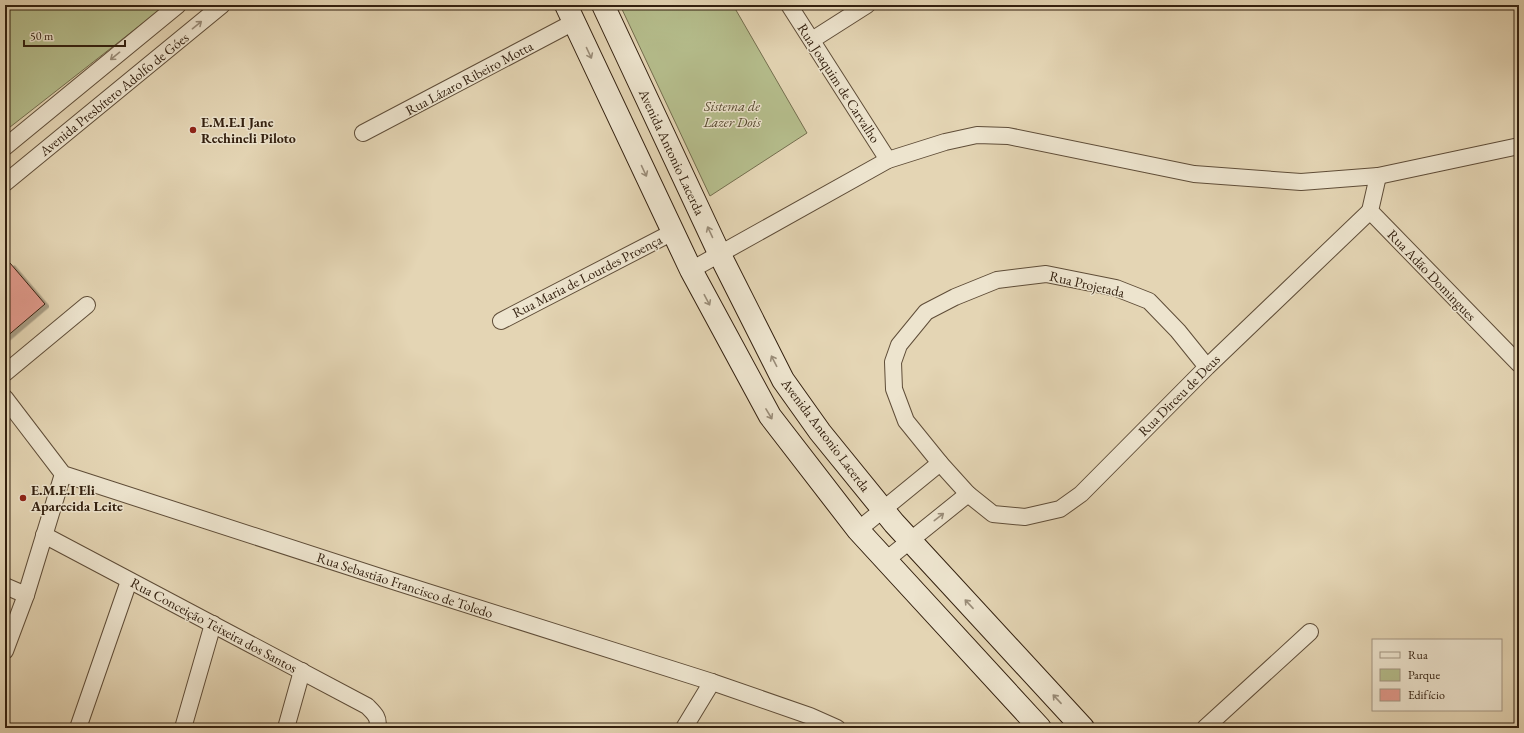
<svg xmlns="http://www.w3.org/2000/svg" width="1524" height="733" font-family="'EB Garamond',serif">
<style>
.green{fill:#b5bd8c;stroke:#746e4e}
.building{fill:#e19a8c;stroke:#33200f;filter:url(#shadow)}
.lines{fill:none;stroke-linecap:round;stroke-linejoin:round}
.street-casing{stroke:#5f4d38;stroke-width:18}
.secondary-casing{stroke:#33200f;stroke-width:24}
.street{stroke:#ede4ce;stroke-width:16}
.secondary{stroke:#ede4ce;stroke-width:22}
.oneway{stroke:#998c78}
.poi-dot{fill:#8f2418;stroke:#ede4ce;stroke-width:1.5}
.labels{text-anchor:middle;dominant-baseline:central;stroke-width:3;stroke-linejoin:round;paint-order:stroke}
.street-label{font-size:14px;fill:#33200f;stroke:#ede4ce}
.park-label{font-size:14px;font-style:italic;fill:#54472e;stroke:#ede4ce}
.poi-label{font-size:14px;font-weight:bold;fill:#33200f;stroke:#ede4ce;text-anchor:start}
</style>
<defs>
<filter id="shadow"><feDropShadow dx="4.5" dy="2.5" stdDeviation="0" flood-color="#0004"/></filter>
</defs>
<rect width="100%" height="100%" fill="#e4d5b4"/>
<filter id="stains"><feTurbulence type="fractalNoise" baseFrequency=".005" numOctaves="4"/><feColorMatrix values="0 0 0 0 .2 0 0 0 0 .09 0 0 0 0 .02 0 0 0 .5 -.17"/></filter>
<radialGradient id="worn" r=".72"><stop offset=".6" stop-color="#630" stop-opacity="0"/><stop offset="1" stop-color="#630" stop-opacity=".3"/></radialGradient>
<g class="green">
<path d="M5 5H166L5 131Z"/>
<path d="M620 5H733L807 133 710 196Z"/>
</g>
<path class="building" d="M10 263 45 304 5 338V267Z"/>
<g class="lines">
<defs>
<g id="street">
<path d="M789 5 888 160"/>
<path d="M812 40 867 5"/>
<path d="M363 133 574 22"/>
<path d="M5 147 178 5"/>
<path d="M1378 176 1370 211 1519 364"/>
<path d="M5 183 222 5"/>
<path d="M691 270 888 160 945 142 977 135 1008 136 1194 174 1301 182 1378 176 1519 146"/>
<path d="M501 321 673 232"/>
<path d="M1207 367 1178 331 1149 301 1116 288 1046 274 997 280 955 297 926 312 899 345 893 362 894 389 906 421 940 463 968 494 993 514 1025 517 1060 509 1081 494 1207 367 1370 211"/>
<path d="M5 373 87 305"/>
<path d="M5 398 63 474 396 582 712 682 810 716 837 728"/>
<path d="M858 530 940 463"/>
<path d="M44 535 367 706C374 713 380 718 377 728"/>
<path d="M886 560 968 494"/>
<path d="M5 586 26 595"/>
<path d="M5 651 26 595 63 474"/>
<path d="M78 728 129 581"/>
<path d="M183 728 213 624"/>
<path d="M286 728 302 671"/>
<path d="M684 728 712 682"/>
<path d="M1205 728 1310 632"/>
</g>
<g id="secondary">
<path d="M566 5 691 270 770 416 858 530 1040 728"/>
<path d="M603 5 720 255 783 380 820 432 894 523 1083 728"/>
</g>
</defs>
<use href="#street" class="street-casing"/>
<use href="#secondary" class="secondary-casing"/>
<use href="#street" class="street"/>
<use href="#secondary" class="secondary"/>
</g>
<defs><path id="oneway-shaft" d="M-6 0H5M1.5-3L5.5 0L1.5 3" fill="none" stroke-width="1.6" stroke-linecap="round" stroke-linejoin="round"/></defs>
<g class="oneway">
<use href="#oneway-shaft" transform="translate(197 25) rotate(-39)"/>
<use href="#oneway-shaft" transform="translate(589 53) rotate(65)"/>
<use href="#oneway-shaft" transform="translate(115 56) rotate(141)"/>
<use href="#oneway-shaft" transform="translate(644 171) rotate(65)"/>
<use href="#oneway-shaft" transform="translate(710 232) rotate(-115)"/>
<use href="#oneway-shaft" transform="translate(707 300) rotate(62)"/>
<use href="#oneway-shaft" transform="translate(774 361) rotate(-117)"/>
<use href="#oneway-shaft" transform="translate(769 414) rotate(59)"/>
<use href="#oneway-shaft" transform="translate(939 517) rotate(-38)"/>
<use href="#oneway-shaft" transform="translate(969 604) rotate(-133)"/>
<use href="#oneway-shaft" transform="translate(1057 699) rotate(-133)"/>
</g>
<g class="poi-dot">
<circle cx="193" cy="130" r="4"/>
<circle cx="23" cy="498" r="4"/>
</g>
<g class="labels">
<g class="street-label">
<text transform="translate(469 78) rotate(-28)">Rua Lázaro Ribeiro Motta</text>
<text transform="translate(839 83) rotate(57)">Rua Joaquim de Carvalho</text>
<text transform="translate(114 94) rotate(-39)">Avenida Presbítero Adolfo de Góes</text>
<text transform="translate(672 152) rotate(65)">Avenida Antonio Lacerda</text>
<text transform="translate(1432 275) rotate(46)">Rua Adão Domingues</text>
<text transform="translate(587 276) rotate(-27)">Rua Maria de Lourdes Proença</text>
<text transform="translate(1087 284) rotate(13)">Rua Projetada</text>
<text transform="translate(1179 395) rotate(-45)">Rua Dirceu de Deus</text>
<text transform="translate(826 435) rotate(53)">Avenida Antonio Lacerda</text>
<text transform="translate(405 585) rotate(18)">Rua Sebastião Francisco de Toledo</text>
<text transform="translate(214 625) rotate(28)">Rua Conceição Teixeira dos Santos</text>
</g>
<g class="park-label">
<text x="732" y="106">Sistema de<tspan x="732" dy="16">Lazer Dois</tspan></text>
</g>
<g class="poi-label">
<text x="201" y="122">E.M.E.I Jane<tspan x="201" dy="16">Rechineli Piloto</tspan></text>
<text x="31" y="490">E.M.E.I Eli<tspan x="31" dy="16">Aparecida Leite</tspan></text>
</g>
</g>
<rect width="1524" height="733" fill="none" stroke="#e4d5b4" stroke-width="20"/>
<rect x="6" y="6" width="1512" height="721" fill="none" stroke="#33200f" stroke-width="2"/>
<rect x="10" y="10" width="1504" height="713" fill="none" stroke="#33200f"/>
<rect x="1372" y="639" width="130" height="72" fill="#ede4ce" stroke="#a39682"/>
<rect x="1380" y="652" width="20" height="6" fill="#ede4ce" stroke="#a39682"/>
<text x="1408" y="659" font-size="12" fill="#33200f">Rua</text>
<rect x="1380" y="669" width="20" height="12" fill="#b5bd8c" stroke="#a39682"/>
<text x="1408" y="679" font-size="12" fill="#33200f">Parque</text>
<rect x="1380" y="689" width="20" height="12" fill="#e19a8c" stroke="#a39682"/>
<text x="1408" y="699" font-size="12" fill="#33200f">Edifício</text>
<path d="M24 40v6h101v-6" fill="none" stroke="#33200f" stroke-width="2"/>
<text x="30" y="40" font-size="12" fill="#33200f" stroke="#ede4ce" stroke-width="3" paint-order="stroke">50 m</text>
<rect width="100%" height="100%" filter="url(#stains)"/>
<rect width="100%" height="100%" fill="url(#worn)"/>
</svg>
